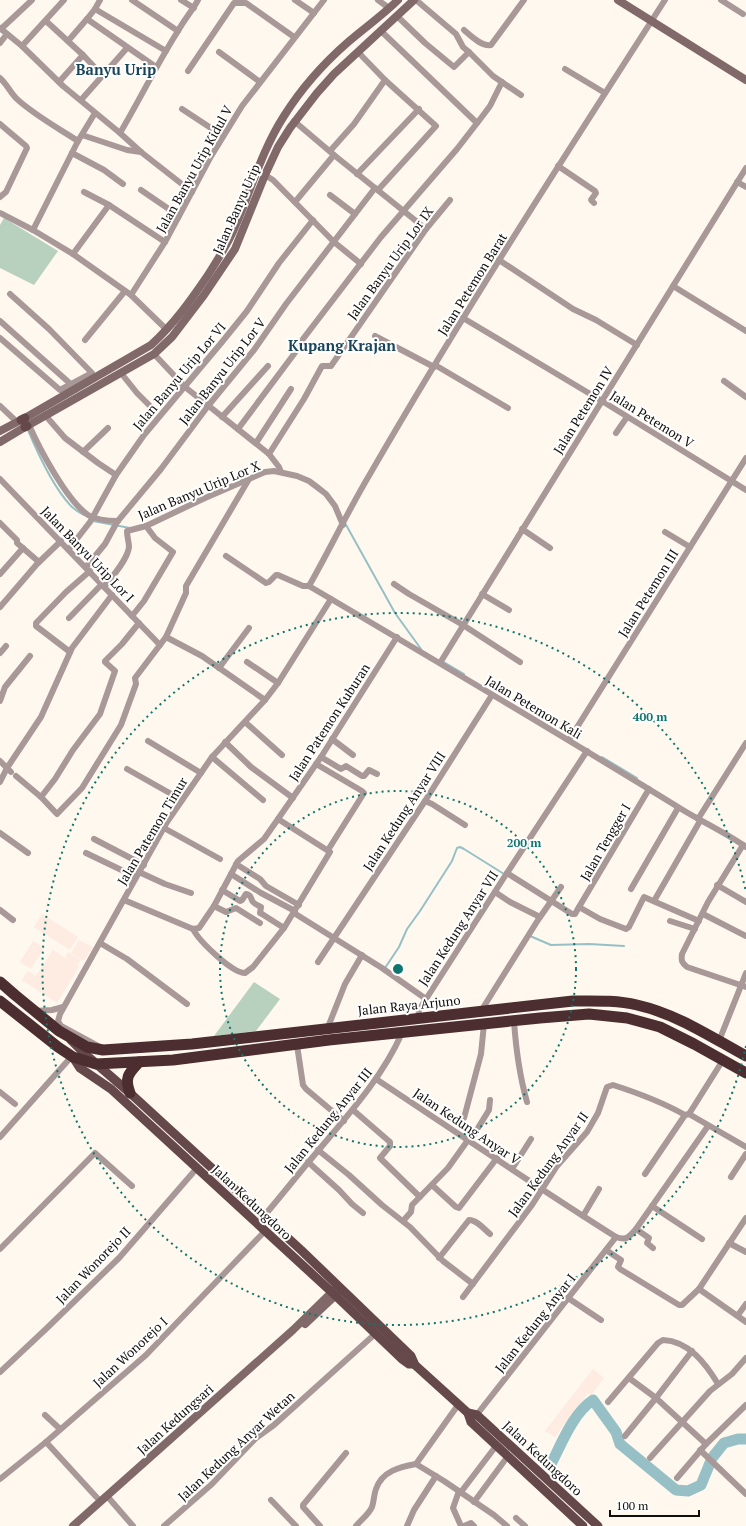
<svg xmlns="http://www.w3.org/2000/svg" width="746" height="1526" font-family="'PT Serif',serif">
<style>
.commercial{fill:#feebe1}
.green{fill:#b8d0be}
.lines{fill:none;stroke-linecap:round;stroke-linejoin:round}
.stream{stroke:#96c0c6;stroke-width:2}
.river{stroke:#96c0c6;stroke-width:11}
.street{stroke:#a99898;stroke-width:6}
.secondary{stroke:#81696a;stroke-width:8}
.primary{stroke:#65494a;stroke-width:9}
.highway{stroke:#4d2e30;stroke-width:11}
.ring{fill:none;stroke:#0f766e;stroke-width:2;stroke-dasharray:2 4}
.labels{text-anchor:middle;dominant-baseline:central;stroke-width:4;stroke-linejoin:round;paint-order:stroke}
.street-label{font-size:13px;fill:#100e0b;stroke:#fff}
.quarter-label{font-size:15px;font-weight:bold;fill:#19455a;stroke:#fff}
.centre{fill:#0f766e;stroke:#fff;stroke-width:2}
.ring-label{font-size:12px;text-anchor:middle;font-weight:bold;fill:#0f766e;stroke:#fff;stroke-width:4;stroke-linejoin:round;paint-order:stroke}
</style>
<rect width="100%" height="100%" fill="#fff8ee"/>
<g class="commercial">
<path d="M42 914 78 937 70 950 34 927Z"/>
<path d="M79 940 93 947 84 961 71 953Z"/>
<path d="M33 941 44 948 31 969 20 962Z"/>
<path d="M53 950 65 958 68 952 81 960 77 966 79 967 57 1003 22 980 28 971 36 976Z"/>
<path d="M593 1369 604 1378 591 1395 588 1393 555 1437 545 1431Z"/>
</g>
<g class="green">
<path d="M4 218 58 251 34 285 0 268V225Z"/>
<path d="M254 982 280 999 256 1031 214 1036Z"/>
</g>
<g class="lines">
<g class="stream">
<path d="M28 430C38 454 54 488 71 506 75 510 80 513 84 515"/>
<path d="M93 521 130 528"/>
<path d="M345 523 395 613 421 649"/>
<path d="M442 661 464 674"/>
<path d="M602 757 637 778"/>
<path d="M530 935V936L551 945 589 944 624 946"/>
<path d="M385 968 399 947 407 929 420 911 452 861 457 848 460 847 464 849 504 874"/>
</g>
<path class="river" d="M550 1466C561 1445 573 1413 593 1400L616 1432 620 1444 676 1490 688 1491 701 1485 712 1458 724 1443 738 1439H746"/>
<g class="street">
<path d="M100 0 95 9 87 19 156 67"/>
<path d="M132 0 178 31"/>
<path d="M181 0 194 8"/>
<path d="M295 0 314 13"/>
<path d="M378 0 389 8"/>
<path d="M416 0 456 34 463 47 470 53 493 76 521 95"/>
<path d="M721 0 743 14"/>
<path d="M95 9 166 51"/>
<path d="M397 16 425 43 454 67 469 52"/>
<path d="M46 21 83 55 59 82"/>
<path d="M0 28 22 46 63 86 120 133 141 152 192 192"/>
<path d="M1 29 32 0"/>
<path d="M464 30C471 36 482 47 491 45L524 0"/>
<path d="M381 31 477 123"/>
<path d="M68 41 87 19"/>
<path d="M0 43 7 34"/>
<path d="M22 46 64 0"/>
<path d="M219 52 260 82"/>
<path d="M358 52 385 80 436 126 378 190"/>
<path d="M83 55 102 75"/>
<path d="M565 69 605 93"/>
<path d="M188 71 234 3H246L294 37"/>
<path d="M0 78C7 84 11 94 18 100 36 116 58 128 78 141"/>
<path d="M81 100 127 48"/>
<path d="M182 109 223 136"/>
<path d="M294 121 334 155 426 229"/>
<path d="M0 124 26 146 27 148 6 192 0 197"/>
<path d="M120 133C140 99 157 64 178 31 184 20 192 11 198 0"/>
<path d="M82 135 127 150 141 152"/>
<path d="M330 151 354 124 385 80"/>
<path d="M72 153 104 170 123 184"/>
<path d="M558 166 595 191 596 193 591 200 594 203"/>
<path d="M357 174 419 109"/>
<path d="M265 175 273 180 334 242 361 264"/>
<path d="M737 182 746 187"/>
<path d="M141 190 179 216"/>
<path d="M84 192 109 205 165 242"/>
<path d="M330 195 355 214"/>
<path d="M295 202 334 155"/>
<path d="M0 213 33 230 73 254 131 295 167 330"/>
<path d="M33 230 78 141 95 113"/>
<path d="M73 254 109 205"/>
<path d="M499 260 573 309 596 320 637 345"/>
<path d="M673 286 746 331"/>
<path d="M131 295 165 242 210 158 242 106 324 0"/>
<path d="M463 318 602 401 746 490"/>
<path d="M0 321 74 387"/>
<path d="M375 336 434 367"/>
<path d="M0 338 60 390 92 373 49 329 10 294"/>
<path d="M85 340 125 291"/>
<path d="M154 354 185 387 269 454 279 467 281 472"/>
<path d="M435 365 508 408"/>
<path d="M121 373 137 393 153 409"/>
<path d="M724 381 746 397"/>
<path d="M0 406 17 422"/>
<path d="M45 415 65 438 98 463 116 475"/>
<path d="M222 417 268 366"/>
<path d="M29 425C39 448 67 501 88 515 97 520 108 521 118 521"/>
<path d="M238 429 294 354 303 339 381 237 457 149 481 118 490 106 502 82"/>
<path d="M616 433 627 417"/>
<path d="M256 443 291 389"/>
<path d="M83 452 108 428"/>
<path d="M269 454 304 399 322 366H331L426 229 450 200"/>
<path d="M0 479 160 645"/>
<path d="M0 523 17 540V543L39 562"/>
<path d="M522 529 550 548"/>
<path d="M665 532 690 547"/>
<path d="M69 549 90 522 116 475 144 435 222 342 247 311 279 263 313 220"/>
<path d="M226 556 266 583 269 582 276 575H278L303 586H309"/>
<path d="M86 567 105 544 117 522 161 469 208 406 254 350 286 304 375 188"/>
<path d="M0 574 23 548"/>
<path d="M394 584 409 594 463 625 520 662"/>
<path d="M309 586C330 549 348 511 370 474 463 313 564 157 665 0"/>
<path d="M309 586C433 659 556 732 678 807 700 821 725 832 746 847"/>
<path d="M104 587C112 577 128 559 129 547 129 542 127 537 127 531L146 526 205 498 249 479 265 472 274 471 297 476 309 481 317 487 326 494 335 506 343 525"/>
<path d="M482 594 509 610"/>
<path d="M0 607 37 564 61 541"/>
<path d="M132 616 144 601 173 552 155 538 146 526"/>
<path d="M69 618 102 584"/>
<path d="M166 637 202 656 265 700"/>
<path d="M70 652 36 626V623L66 592 90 571"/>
<path d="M0 653 6 646"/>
<path d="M247 662 278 683"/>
<path d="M440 663 746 168"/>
<path d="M219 668 249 628"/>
<path d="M0 701 5 687 30 656"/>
<path d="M245 722 282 755"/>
<path d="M332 739 353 755"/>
<path d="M569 740 746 458"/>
<path d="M148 741 201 773"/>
<path d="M225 742 251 767 293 798"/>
<path d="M212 757 263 800"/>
<path d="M321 757 341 769 346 766 362 776H364L369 770 377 774"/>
<path d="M0 761 11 772"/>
<path d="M316 764 362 791 364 793 328 850"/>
<path d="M127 769 182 800"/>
<path d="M16 776 41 797 57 814 82 788 121 725 136 684 135 678 166 637 186 593V586L249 479"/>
<path d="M0 782 7 768 41 717 72 648 112 595"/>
<path d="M41 797 55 779 73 750 100 714 115 671 105 662V661L122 644 139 623"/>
<path d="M425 801 432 804 465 825"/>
<path d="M698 819 746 743"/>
<path d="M164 828 220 859"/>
<path d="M0 833 28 853"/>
<path d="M94 839 144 865"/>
<path d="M743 845 708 902 682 954C681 961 682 963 687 967L746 987"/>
<path d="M86 853 136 877"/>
<path d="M236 864 260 879 266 886 299 905"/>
<path d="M139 872 165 884 191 893"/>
<path d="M507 873 572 914H575L579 907 600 919 626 929 629 927 644 897 699 921"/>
<path d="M231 874 261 893 295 911"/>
<path d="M717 885 746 902"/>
<path d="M631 889 678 808"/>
<path d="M222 890 240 901 242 900 246 894C252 895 250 898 253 902 255 904 259 906 261 907L260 913 262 914 284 928"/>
<path d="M495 892 510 902 540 917"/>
<path d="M124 900 193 929 199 928 214 906 238 861 264 839 278 819 321 757 397 637"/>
<path d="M654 901 700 821"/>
<path d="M214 906 226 912 236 908 260 923"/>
<path d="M579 907 649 789"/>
<path d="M0 910 13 920"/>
<path d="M294 913 382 968 426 999"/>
<path d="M703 914 746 936"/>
<path d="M670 921 695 929"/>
<path d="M193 929C199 941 232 973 245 973L253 967 284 928 330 852 278 819"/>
<path d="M100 943 127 959 187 1004"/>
<path d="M318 962 425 801 492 695"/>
<path d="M35 1011 52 1010 63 1007"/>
<path d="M481 1011 538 920 561 887"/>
<path d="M418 1018 419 1010 505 876 587 751"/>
<path d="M514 1021C516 1050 519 1074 527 1102"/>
<path d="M328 1027 345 984 362 955"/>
<path d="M719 1041 746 973"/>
<path d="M297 1045 303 1085 306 1089 344 1121"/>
<path d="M98 1046 61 1026 58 1021 60 1014 167 822 212 757 265 700 278 683 331 599"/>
<path d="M376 1079C456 1132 535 1186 616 1237 627 1241 629 1237 636 1229L708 1126"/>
<path d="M0 1092 15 1104"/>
<path d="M353 1110 390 1142V1146L380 1158 420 1197"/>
<path d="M689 1114 746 1147"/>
<path d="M689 1114 723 1060"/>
<path d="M464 1118 481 1054 484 1024"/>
<path d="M0 1137 72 1056"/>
<path d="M470 1141 489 1110 490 1100"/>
<path d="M318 1150 349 1175 382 1205 410 1227 443 1261 473 1284"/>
<path d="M308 1162 339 1190 352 1204 363 1213"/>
<path d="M512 1169 531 1139"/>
<path d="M645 1174 685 1115 689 1114"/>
<path d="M731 1177 746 1154"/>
<path d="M432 1185 456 1207 459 1208 497 1158"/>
<path d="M652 1206 702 1239"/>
<path d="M264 1216C282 1195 299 1173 317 1152 348 1115 382 1078 402 1033"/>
<path d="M583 1216 599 1189"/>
<path d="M403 1221 411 1212 412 1205 448 1168 468 1140"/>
<path d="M636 1229 649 1238 647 1243 653 1248"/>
<path d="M729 1243 746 1252"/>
<path d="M0 1249 95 1153 132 1186"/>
<path d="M606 1250 621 1260 618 1267 620 1269 679 1305H682L699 1289 746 1218"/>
<path d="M439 1258 469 1220C477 1220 484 1229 490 1234"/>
<path d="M699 1289 746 1322"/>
<path d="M463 1297 532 1205 557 1166 587 1132 598 1113 607 1087 613 1085C638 1093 662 1102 685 1115"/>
<path d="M568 1298 601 1320"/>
<path d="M738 1315 746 1304"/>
<path d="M0 1372 47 1328 119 1258 197 1168"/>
<path d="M629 1378 656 1398 706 1444 677 1478"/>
<path d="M608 1402 658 1343 663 1340C689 1341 706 1364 718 1384"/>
<path d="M45 1415 60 1429"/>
<path d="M475 1417 616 1237"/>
<path d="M625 1436 656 1398 692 1351"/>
<path d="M46 1442 100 1501"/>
<path d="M706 1444 746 1405"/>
<path d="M700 1450 746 1494"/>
<path d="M650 1458 710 1391 732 1374 746 1358"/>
<path d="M416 1464 444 1481 494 1515 507 1526"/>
<path d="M0 1479 46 1442 146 1355 265 1231"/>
<path d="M459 1491 453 1508 461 1526"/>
<path d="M461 1492 496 1446"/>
<path d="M107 1496 133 1526"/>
<path d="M271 1500 296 1526"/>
<path d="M474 1502 508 1456"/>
<path d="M516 1518 525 1526"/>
<path d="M164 1526 212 1484 256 1438 274 1425 375 1334"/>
<path d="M320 1526 303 1507V1505L346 1453"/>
<path d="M356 1526C361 1520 369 1514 372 1507 374 1501 374 1494 376 1489 382 1471 400 1467 416 1464L458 1405"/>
<path d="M407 1526 414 1510 436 1476"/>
<path d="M464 1526 471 1523 474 1526"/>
</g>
<g class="secondary">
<path d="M618 0 746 80"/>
<path d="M25 418 151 345C174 324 191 300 208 275 218 259 228 244 235 227 251 190 262 150 284 116 301 89 323 64 347 43 364 28 382 16 398 0"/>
<path d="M27 426 154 354 172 337 204 295 235 249 265 175 278 147 290 128 317 93 334 74 414 0"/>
<path d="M0 431 21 420"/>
<path d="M0 442 25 427"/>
<path d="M305 1324 340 1291"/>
<path d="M73 1526 293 1330 336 1288"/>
</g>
<g class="primary">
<path d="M21 420 25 418"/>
<path d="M25 427 27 426"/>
<path d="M71 1040 85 1054 130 1093 301 1250 411 1356 415 1365 468 1413 477 1415 598 1526"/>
<path d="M73 1057 80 1068 111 1089 336 1296 402 1359 409 1364H414"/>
<path d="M468 1413 471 1422 583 1526"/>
</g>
<g class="highway">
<path d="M0 982 15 995 59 1031 87 1047 103 1050 192 1044 573 1001C594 1001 616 1000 637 1005 677 1014 711 1037 746 1056"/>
<path d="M0 1001 58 1047 73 1057 96 1064 173 1060 329 1040 540 1018 589 1014 627 1018 660 1027 694 1044 746 1073"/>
<path d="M130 1093C124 1077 129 1073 139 1062"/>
</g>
</g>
<g class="ring">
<circle cx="398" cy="969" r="178"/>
<path d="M746 1046A356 356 0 1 1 746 892"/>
</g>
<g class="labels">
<g class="street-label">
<text transform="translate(194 169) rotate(-61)">Jalan Banyu Urip Kidul V</text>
<text transform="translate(236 209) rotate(-66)">Jalan Banyu Urip</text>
<text transform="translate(390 263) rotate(-54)">Jalan Banyu Urip Lor IX</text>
<text transform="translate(472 284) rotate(-58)">Jalan Petemon Barat</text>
<text transform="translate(222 371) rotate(-52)">Jalan Banyu Urip Lor V</text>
<text transform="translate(179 376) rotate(-50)">Jalan Banyu Urip Lor VI</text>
<text transform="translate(583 410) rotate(-58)">Jalan Petemon IV</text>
<text transform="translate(652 419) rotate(32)">Jalan Petemon V</text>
<text transform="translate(199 490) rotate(-23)">Jalan Banyu Urip Lor X</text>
<text transform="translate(88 554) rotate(46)">Jalan Banyu Urip Lor I</text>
<text transform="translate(648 593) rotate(-58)">Jalan Petemon III</text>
<text transform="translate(534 707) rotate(31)">Jalan Petemon Kali</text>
<text transform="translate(329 722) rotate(-57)">Jalan Patemon Kuburan</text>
<text transform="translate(404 811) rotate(-57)">Jalan Kedung Anyar VIII</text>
<text transform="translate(152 831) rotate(-59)">Jalan Patemon Timur</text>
<text transform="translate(605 842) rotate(-60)">Jalan Tengger I</text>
<text transform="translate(458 928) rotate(-57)">Jalan Kedung Anyar VII</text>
<text transform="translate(409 1005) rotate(-6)">Jalan Raya Arjuno</text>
<text transform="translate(328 1120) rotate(-51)">Jalan Kedung Anyar III</text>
<text transform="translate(467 1126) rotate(34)">Jalan Kedung Anyar V</text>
<text transform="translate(548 1164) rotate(-54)">Jalan Kedung Anyar II</text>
<text transform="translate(252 1202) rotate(43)">Jalan Kedungdoro</text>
<text transform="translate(93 1265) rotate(-46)">Jalan Wonorejo II</text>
<text transform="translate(535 1323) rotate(-52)">Jalan Kedung Anyar I</text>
<text transform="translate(130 1352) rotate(-43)">Jalan Wonorejo I</text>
<text transform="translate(175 1419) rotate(-42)">Jalan Kedungsari</text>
<text transform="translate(236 1446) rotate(-43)">Jalan Kedung Anyar Wetan</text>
<text transform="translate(543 1458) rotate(43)">Jalan Kedungdoro</text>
</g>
<g class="quarter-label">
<text x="116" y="69">Banyu Urip</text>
<text x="342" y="345">Kupang Krajan</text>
</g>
</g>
<circle cx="398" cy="969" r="6" class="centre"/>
<g class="ring-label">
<text x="650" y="721">400 m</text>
<text x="524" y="847">200 m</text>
</g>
<path d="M610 1510v6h89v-6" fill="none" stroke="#100e0b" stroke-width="2"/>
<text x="616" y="1510" font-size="12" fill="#100e0b" stroke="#ffffff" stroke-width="3" paint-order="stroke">100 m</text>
</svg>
